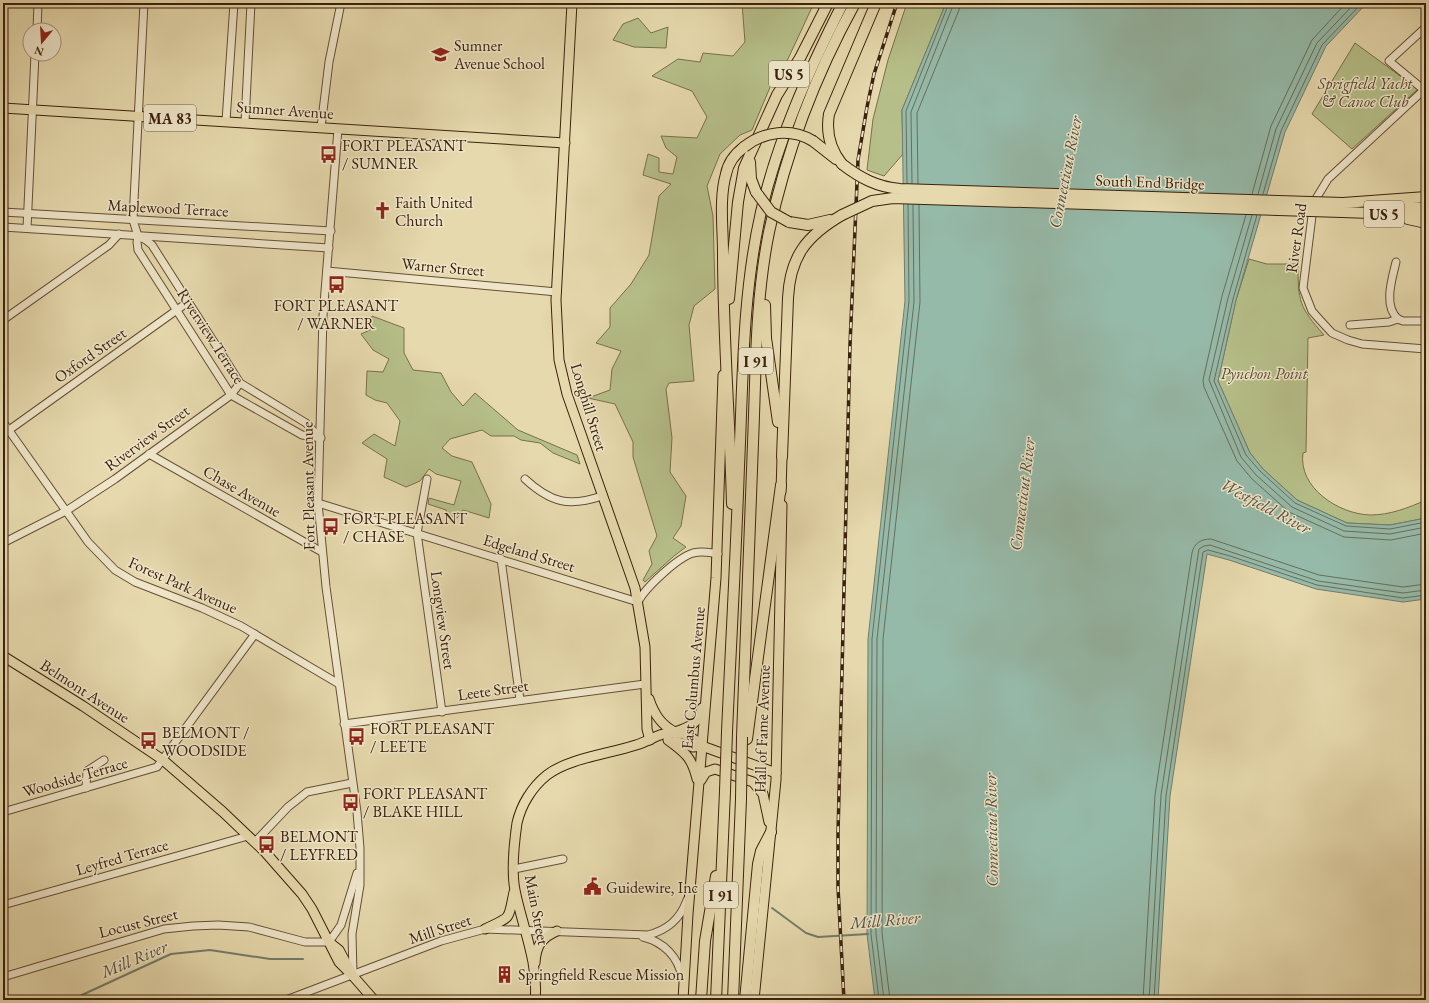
<svg xmlns="http://www.w3.org/2000/svg" width="1429" height="1003" font-family="'EB Garamond',serif">
<style>
.green{fill:#b6bf89;stroke:#78704a}
.water{fill:#96baa9;stroke:#727d6a}
.lines{fill:none;stroke-linecap:round;stroke-linejoin:round}
.shore{stroke:#686e5a;stroke-width:1}
.stream{stroke:#727d6a;stroke-width:2}
.minor-casing{stroke:#664f34;stroke-width:9}
.major-casing{stroke:#3b210c;stroke-width:11}
.highway-casing{stroke:#3b210c;stroke-width:12}
.minor{stroke:#efe6ca;stroke-width:7}
.major{stroke:#e6d9ad;stroke-width:9}
.highway{stroke:#e6d9ad;stroke-width:10}
.rail-casing{stroke:#3b210c;stroke-width:3.5}
.rail{stroke:#efe6ca;stroke-width:2;stroke-dasharray:6;stroke-linecap:butt}
.highway-bridge-casing{stroke:#3b210c;stroke-width:12;stroke-linecap:butt}
.highway-bridge{stroke:#e6d9ad;stroke-width:10}
.labels{text-anchor:middle;dominant-baseline:central;stroke-width:3;stroke-linejoin:round;paint-order:stroke}
.shield{fill:#efe6ca;stroke:#715c45;stroke-width:1}
.shield-label{font-size:15px;font-weight:bold;fill:#3b210c}
.poi-label{font-size:16px;fill:#3b210c;stroke:#efe6ca;text-anchor:start}
.park-label{font-size:16px;font-style:italic;fill:#5a482b;stroke:#efe6ca}
.street-label{font-size:16px;fill:#3b210c;stroke:#efe6ca}
.water-label{font-size:17px;font-style:italic;fill:#564f3b;stroke:#efe6ca}
</style>
<rect width="100%" height="100%" fill="#e6d9ad"/>
<filter id="stains"><feTurbulence type="fractalNoise" baseFrequency=".005" numOctaves="4"/><feColorMatrix values="0 0 0 0 .2 0 0 0 0 .09 0 0 0 0 .02 0 0 0 .5 -.17"/></filter>
<radialGradient id="worn" r=".72"><stop offset=".6" stop-color="#630" stop-opacity="0"/><stop offset="1" stop-color="#630" stop-opacity=".3"/></radialGradient>
<g class="green">
<path d="M742 3H814L787 61 779 66 752 130 740 135 720 154 707 186 713 216 715 289 694 306 689 325 694 381 669 383 666 389 672 438 670 472 686 496 681 526 673 538 686 547 674 556 645 582 643 580 652 564 649 551 657 536 633 457V442L615 404 588 398 610 390 612 369 621 351 596 343 610 327V308L631 284 649 255 659 196 671 184 643 175 648 154 659 158V172L673 174 677 157 666 148 661 136 697 138 707 117 692 91 652 76 678 59 700 62 703 53 733 56 745 42Z"/>
<path d="M907 3H946L902 110 903 154 884 176 867 170 873 119 888 60Z"/>
<path d="M638 18 651 33 668 27 666 48 634 47 613 40 623 24Z"/>
<path d="M1355 43 1418 89 1352 149 1312 114Z"/>
<path d="M1249 259 1267 264H1298C1298 301 1299 307 1324 335L1308 338 1306 452 1303 453C1298 488 1339 514 1370 515 1390 515 1408 508 1426 500V518L1390 525 1347 523 1297 500 1263 469 1250 453 1218 381 1236 300Z"/>
<path d="M372 316 404 328V353L413 370 441 373 451 392 463 406 475 393 518 430 577 455 580 464 553 453 540 443 521 440 514 436H491L482 430 450 439 442 448 452 456 472 462 491 504 489 518 463 510 457 518 447 515 446 510 428 504 429 498 454 505 461 481 436 474 429 469 420 481 406 487 384 477 387 459 362 443 374 434 395 446 400 421 387 403 375 400 366 395 367 371 383 372 389 359 373 350 361 334 370 330Z"/>
</g>
<path class="water" d="M946 3H1367L1326 46 1285 132 1236 300 1218 381 1250 453 1263 469 1297 500 1347 523 1390 525 1426 518V599L1403 602 1316 589 1229 560 1207 554 1170 796 1158 1000H875L867 934 868 639 905 301 902 110Z"/>
<g class="lines">
<g class="shore">
<path d="M907 183 906 111 949 3"/>
<path d="M912 183 911 112 954 3"/>
<path d="M918 184 917 113 959 10 960 3"/>
<path d="M1252 194 1271 126 1312 40 1346 3"/>
<path d="M1258 194 1276 129 1317 43 1355 3"/>
<path d="M1263 194 1281 131 1322 45 1362 3"/>
<path d="M1246 215 1222 296 1203 380 1204 387 1237 461 1252 479 1289 512 1344 537 1391 540 1426 533"/>
<path d="M1252 215 1228 298 1209 380 1241 457 1256 475 1292 507 1344 531 1390 534 1426 527"/>
<path d="M1257 215 1233 299 1214 381 1246 455 1260 471 1295 503 1346 526 1390 529 1426 522"/>
<path d="M879 1000 871 934 872 639 909 301 908 204"/>
<path d="M884 1000 876 934 877 639 914 302 913 205"/>
<path d="M890 1000 882 933 883 639 920 302 919 205"/>
<path d="M1143 1000 1155 795 1192 553C1194 543 1201 539 1211 539L1319 575 1403 587 1426 584"/>
<path d="M1149 1000 1161 795 1199 549 1204 546 1210 545 1318 581 1403 593 1426 590"/>
<path d="M1154 1000 1166 796 1203 552 1208 550 1230 556 1317 585 1403 598 1426 595"/>
</g>
<g class="stream">
<path d="M772 908 806 933 818 937 868 934"/>
<path d="M71 1000 171 954 210 950 270 959H303"/>
</g>
<defs>
<g id="minor">
<path d="M37 30 38 3"/>
<path d="M1426 88 1328 179 1317 197 1312 216 1303 288 1312 311 1320 320 1332 333 1348 340 1362 344 1426 349"/>
<path d="M1424 90 1389 61 1426 27"/>
<path d="M226 121 234 3"/>
<path d="M245 122 251 3"/>
<path d="M321 127 329 62 341 3"/>
<path d="M338 129 323 316 318 503 326 587 357 812 360 848V885L352 934 353 974"/>
<path d="M3 212 331 231"/>
<path d="M3 227 329 248"/>
<path d="M27 228 35 54"/>
<path d="M138 236 137 242 138 250 231 395 302 435 321 438"/>
<path d="M138 236 133 220 144 3"/>
<path d="M140 237 146 240 152 245 240 383 306 423 320 438"/>
<path d="M1396 262C1392 279 1383 306 1398 319"/>
<path d="M327 271 557 292"/>
<path d="M3 320 109 245 119 234"/>
<path d="M1350 325 1389 322 1398 319 1403 321H1426"/>
<path d="M3 422 88 542 115 570 135 582 202 608 241 626 339 684"/>
<path d="M9 430 188 302"/>
<path d="M149 454 322 552"/>
<path d="M427 479 417 533 442 712"/>
<path d="M525 479C551 503 569 507 602 496"/>
<path d="M318 503 638 602C645 588 677 558 693 553 702 551 709 552 718 554"/>
<path d="M3 543 66 511 115 479 231 395 240 383"/>
<path d="M501 559 520 700"/>
<path d="M344 724 645 684"/>
<path d="M86 788 87 771 104 760"/>
<path d="M3 812 157 767 255 634"/>
<path d="M255 842 288 807 307 792 352 783"/>
<path d="M514 869 563 859"/>
<path d="M3 905 248 836"/>
<path d="M643 937C664 942 678 957 682 977"/>
<path d="M3 977 164 929 193 926 218 925 249 927 305 942H329L341 925 357 873"/>
<path d="M286 1000 441 941 485 929 648 935C667 930 680 920 687 900"/>
</g>
<g id="major">
<path d="M572 3 556 300 559 360 567 394 635 588 645 647 647 729 650 740"/>
<path d="M3 108 565 143"/>
<path d="M781 492 782 457"/>
<path d="M3 656 83 706 163 760 223 812 265 852 302 894 312 909 339 962 353 976"/>
<path d="M649 699C654 714 661 725 675 732 690 727 698 724 702 708"/>
<path d="M668 740C686 753 692 758 697 779"/>
<path d="M675 741 693 747 702 746"/>
<path d="M701 780 706 772 715 769 753 782 763 794 769 822"/>
<path d="M485 929C512 916 508 921 514 892"/>
<path d="M329 942 339 950 353 976 374 1000"/>
<path d="M535 963C536 946 541 938 557 931"/>
<path d="M535 1000C539 963 522 926 515 890 511 870 514 844 517 823 521 805 532 787 547 775 569 758 609 754 636 745 650 741 661 731 676 733 687 733 695 739 702 746L776 773"/>
<path d="M683 1000 688 914 716 578 723 375"/>
<path d="M754 1000 776 780 782 505"/>
</g>
<g id="highway">
<path d="M813 141 836 159"/>
<path d="M750 162 751 179 756 192"/>
<path d="M842 164C830 149 826 132 829 114L876 3"/>
<path d="M1343 203 1426 197"/>
<path d="M1385 206 1426 208"/>
<path d="M1342 212 1426 215"/>
<path d="M1408 219 1426 223"/>
<path d="M789 222 808 225 830 220"/>
<path d="M729 299 738 202 744 168 777 95 800 58 828 3"/>
<path d="M765 305 766 338 778 422"/>
<path d="M782 457 788 298C790 257 806 236 842 215"/>
<path d="M732 504C730 420 723 337 723 253 723 228 719 198 726 174 728 163 735 154 744 147"/>
<path d="M727 732C731 643 736 554 739 466 743 381 742 295 761 212 778 139 809 70 843 3"/>
<path d="M742 737C745 639 749 541 753 443 756 373 755 301 769 232 786 152 816 74 855 3"/>
<path d="M747 739 781 485"/>
<path d="M701 1000 705 941 716 876"/>
<path d="M716 1000 725 791"/>
<path d="M733 1000 741 799"/>
<path d="M745 1000 758 864 761 851 771 832"/>
</g>
</defs>
<use href="#minor" class="minor-casing"/>
<use href="#major" class="major-casing"/>
<use href="#highway" class="highway-casing"/>
<use href="#minor" class="minor"/>
<use href="#major" class="major"/>
<use href="#highway" class="highway"/>
<defs>
<path id="rail" d="M844 1000 838 887V834L850 345 858 160 867 107 874 74 897 3"/>
</defs>
<use href="#rail" class="rail-casing"/>
<use href="#rail" class="rail"/>
<defs>
<g id="highway-bridge">
<path d="M744 147C764 131 791 128 813 141"/>
<path d="M842 164C860 178 877 187 900 189L1343 203"/>
<path d="M756 192 771 212 789 222"/>
<path d="M842 215 872 201 893 198 1342 212"/>
<path d="M725 791 727 732"/>
<path d="M741 799 742 737"/>
</g>
</defs>
<use href="#highway-bridge" class="highway-bridge-casing"/>
<use href="#highway-bridge" class="highway-bridge"/>
</g>
<defs>
<symbol id="school-bare" viewBox="-9 -9 18 18"><path d="M0-5L7-2L0 1L-7-2ZM-4 1L0 2.5L4 1V4Q0 6-4 4Z" fill="#8f2418" stroke="#efe6ca" stroke-width="2.5" paint-order="stroke"/></symbol>
<symbol id="bus-bare" viewBox="-9 -9 18 18"><path d="M-5-6H5V4H4V6H2V4H-2V6H-4V4H-5ZM-3.5-4V0h7V-4ZM-3.5 1.2v1.5H-2V1.2ZM2 1.2v1.5H3.5V1.2Z" fill="#8f2418" stroke="#efe6ca" stroke-width="2.5" paint-order="stroke"/></symbol>
<symbol id="church-bare" viewBox="-9 -9 18 18"><path d="M-1.2-6h2.4v3.5h3.3v2.4h-3.3V6h-2.4V-.1h-3.3v-2.4h3.3Z" fill="#8f2418" stroke="#efe6ca" stroke-width="2.5" paint-order="stroke"/></symbol>
<symbol id="civic-bare" viewBox="-9 -9 18 18"><path d="M-.6-6.5H3V-4.5H.6V-3L4-1V1h2V6H-6V1h2V-1L-.6-3ZM-1.2 2.5V6h2.4V2.5Z" fill="#8f2418" stroke="#efe6ca" stroke-width="2.5" paint-order="stroke"/></symbol>
<symbol id="building-bare" viewBox="-9 -9 18 18"><path d="M-4-6H4V6H1V3H-1V6H-4ZM-2.5-4.3h1.7v1.8h-1.7ZM.8-4.3h1.7v1.8H.8ZM-2.5-1h1.7V.8h-1.7ZM.8-1h1.7V.8H.8Z" fill="#8f2418" stroke="#efe6ca" stroke-width="2.5" paint-order="stroke"/></symbol>
</defs>
<g fill-rule="evenodd">
<use href="#school-bare" x="428" y="42" width="25" height="25"/>
<use href="#bus-bare" x="316" y="142" width="25" height="25"/>
<use href="#church-bare" x="370" y="198" width="25" height="25"/>
<use href="#bus-bare" x="324" y="272" width="25" height="25"/>
<use href="#bus-bare" x="318" y="514" width="25" height="25"/>
<use href="#bus-bare" x="344" y="724" width="25" height="25"/>
<use href="#bus-bare" x="136" y="728" width="25" height="25"/>
<use href="#bus-bare" x="338" y="790" width="25" height="25"/>
<use href="#bus-bare" x="254" y="832" width="25" height="25"/>
<use href="#civic-bare" x="580" y="874" width="25" height="25"/>
<use href="#building-bare" x="492" y="962" width="25" height="25"/>
</g>
<g class="labels">
<g class="shield">
<rect x="769" y="61" width="40" height="26" rx="3"/>
<rect x="144" y="105" width="52" height="26" rx="3"/>
<rect x="1364" y="201" width="40" height="26" rx="3"/>
<rect x="739" y="348" width="34" height="26" rx="3"/>
<rect x="704" y="882" width="34" height="26" rx="3"/>
</g>
<g class="shield-label">
<text x="789" y="74">US 5</text>
<text x="170" y="118">MA 83</text>
<text x="1384" y="214">US 5</text>
<text x="756" y="361">I 91</text>
<text x="721" y="895">I 91</text>
</g>
<g class="poi-label">
<text x="454" y="45">Sumner<tspan x="454" dy="18">Avenue School</tspan></text>
<text x="342" y="145">FORT PLEASANT<tspan x="342" dy="18">/ SUMNER</tspan></text>
<text x="395" y="202">Faith United<tspan x="395" dy="18">Church</tspan></text>
<text x="336" y="305" text-anchor="middle">FORT PLEASANT<tspan x="336" dy="18">/ WARNER</tspan></text>
<text x="343" y="518">FORT PLEASANT<tspan x="343" dy="18">/ CHASE</tspan></text>
<text x="370" y="728">FORT PLEASANT<tspan x="370" dy="18">/ LEETE</tspan></text>
<text x="162" y="732">BELMONT /<tspan x="162" dy="18">WOODSIDE</tspan></text>
<text x="363" y="793">FORT PLEASANT<tspan x="363" dy="18">/ BLAKE HILL</tspan></text>
<text x="280" y="836">BELMONT<tspan x="280" dy="18">/ LEYFRED</tspan></text>
<text x="606" y="887">Guidewire, Inc</text>
<text x="518" y="974">Springfield Rescue Mission</text>
</g>
<g class="park-label">
<text x="1365" y="83">Sprigfield Yacht<tspan x="1365" dy="18">&amp; Canoe Club</tspan></text>
<text x="1264" y="373">Pynchon Point</text>
</g>
<g class="street-label">
<text transform="translate(285 110) rotate(4)">Sumner Avenue</text>
<text transform="translate(1150 182) rotate(2)">South End Bridge</text>
<text transform="translate(168 208) rotate(3)">Maplewood Terrace</text>
<text transform="translate(1296 238) rotate(-82)">River Road</text>
<text transform="translate(443 267) rotate(5)">Warner Street</text>
<text transform="translate(211 336) rotate(57)">Riverview Terrace</text>
<text transform="translate(90 355) rotate(-35)">Oxford Street</text>
<text transform="translate(589 407) rotate(73)">Longhill Street</text>
<text transform="translate(147 438) rotate(-36)">Riverview Street</text>
<text transform="translate(308 486) rotate(-91)">Fort Pleasant Avenue</text>
<text transform="translate(242 491) rotate(30)">Chase Avenue</text>
<text transform="translate(529 553) rotate(17)">Edgeland Street</text>
<text transform="translate(183 585) rotate(24)">Forest Park Avenue</text>
<text transform="translate(443 620) rotate(82)">Longview Street</text>
<text transform="translate(693 678) rotate(-85)">East Columbus Avenue</text>
<text transform="translate(493 690) rotate(-8)">Leete Street</text>
<text transform="translate(85 691) rotate(33)">Belmont Avenue</text>
<text transform="translate(762 729) rotate(-88)">Hall of Fame Avenue</text>
<text transform="translate(75 777) rotate(-16)">Woodside Terrace</text>
<text transform="translate(122 857) rotate(-16)">Leyfred Terrace</text>
<text transform="translate(537 910) rotate(79)">Main Street</text>
<text transform="translate(138 923) rotate(-14)">Locust Street</text>
<text transform="translate(440 929) rotate(-18)">Mill Street</text>
</g>
<g class="water-label">
<text transform="translate(1065 172) rotate(-79)">Connecticut River</text>
<text transform="translate(1022 494) rotate(-83)">Connecticut River</text>
<text transform="translate(1266 506) rotate(28)">Westfield River</text>
<text transform="translate(991 830) rotate(-91)">Connecticut River</text>
<text transform="translate(885 920) rotate(-5)">Mill River</text>
<text transform="translate(134 959) rotate(-23)">Mill River</text>
</g>
</g>
<rect width="1429" height="1003" fill="none" stroke="#e6d9ad" stroke-width="16"/>
<rect x="4" y="4" width="1421" height="995" fill="none" stroke="#3b210c" stroke-width="2"/>
<rect x="8" y="8" width="1413" height="987" fill="none" stroke="#3b210c"/>
<g transform="translate(42 42) rotate(198)"><circle r="19" fill="#efe6ca" stroke="#a7977e"/>
<path d="M0-3L7 15L0 10L-7 15Z" fill="#8f2418"/>
<text y="-6" font-size="11" font-weight="bold" text-anchor="middle" fill="#3b210c">N</text>
</g>
<rect width="100%" height="100%" filter="url(#stains)"/>
<rect width="100%" height="100%" fill="url(#worn)"/>
</svg>
